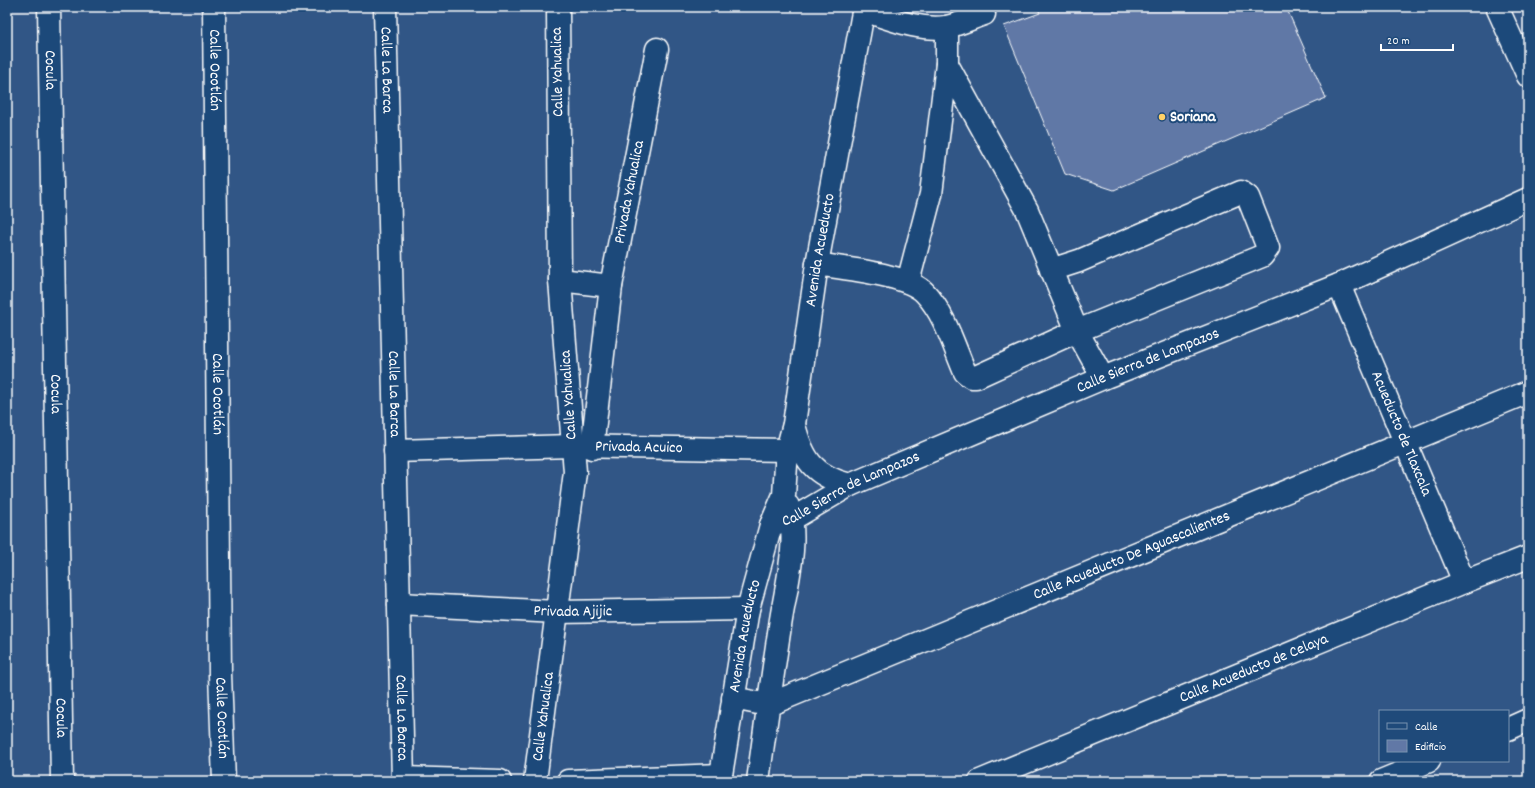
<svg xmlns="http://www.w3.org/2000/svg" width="1535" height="788" font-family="Dekko,sans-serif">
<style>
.building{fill:#6178a6;stroke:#fff}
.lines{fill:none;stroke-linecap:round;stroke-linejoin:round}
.minor-casing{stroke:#fff;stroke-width:25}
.minor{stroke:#1f4a7a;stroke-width:22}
.poi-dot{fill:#ffd166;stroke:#1f4a7a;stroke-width:1.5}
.labels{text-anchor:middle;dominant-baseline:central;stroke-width:4;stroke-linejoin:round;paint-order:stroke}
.street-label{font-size:16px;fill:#fff;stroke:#1f4a7a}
.poi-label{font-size:16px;font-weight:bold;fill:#fff;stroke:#1f4a7a;text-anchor:start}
</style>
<rect width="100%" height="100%" fill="#315686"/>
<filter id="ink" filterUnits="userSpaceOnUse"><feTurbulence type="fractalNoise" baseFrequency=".025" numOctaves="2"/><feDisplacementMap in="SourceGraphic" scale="8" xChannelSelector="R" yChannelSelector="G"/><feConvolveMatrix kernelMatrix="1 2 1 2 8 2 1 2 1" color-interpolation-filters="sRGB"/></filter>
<g filter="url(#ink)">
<path class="building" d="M1037 7H1286L1326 98 1114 190 1065 174 1004 26 1040 13Z"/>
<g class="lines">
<defs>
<g id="minor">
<path id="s1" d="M49 7 62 781"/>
<path id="s2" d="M214 7 220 674 224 781"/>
<path id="s3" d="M385 7 403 781"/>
<path d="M1497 7 1528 76"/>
<path d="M863 10C889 18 918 31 946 27 958 25 972 18 984 14"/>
<path d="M947 64V27"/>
<path d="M817 264C844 269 908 274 925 293 945 314 954 347 965 372L971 377H976L1077 331 1262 256 1268 248 1248 197 1241 192 1079 261 1051 270"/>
<path id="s4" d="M560 280 611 286 657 49"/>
<path d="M908 282 931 194 947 64 1027 210 1077 331 1103 378"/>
<path id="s5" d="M1339 285 1464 582"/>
<path d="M794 425C803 460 814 476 850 485"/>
<path d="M592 448 611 286"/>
<path id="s6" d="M395 451 572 446 787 450"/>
<path id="s7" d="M771 525 792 519 850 485 1103 378 1339 285 1528 199"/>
<path id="s8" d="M399 604 557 612 748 609"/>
<path id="s9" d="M733 698 768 705 1528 392"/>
<path d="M1508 729 1528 720"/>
<path d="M403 778 500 781"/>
<path id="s10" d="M535 781 575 472 560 280 558 7"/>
<path d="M568 781 721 775"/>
<path id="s11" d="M720 781 748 609 771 525 784 495 787 450 794 424 817 264 864 7"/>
<path d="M758 781C765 729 772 678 780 626 785 590 800 541 788 506"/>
<path id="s12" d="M980 781 1464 582 1528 557"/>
<path d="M1381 781 1429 761"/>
</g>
</defs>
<use href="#minor" class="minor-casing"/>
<use href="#minor" class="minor"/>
</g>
</g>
<circle class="poi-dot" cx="1162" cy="117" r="4"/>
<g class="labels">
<g class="street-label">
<text stroke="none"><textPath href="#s1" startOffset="63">Cocula</textPath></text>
<text stroke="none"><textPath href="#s2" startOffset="63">Calle Ocotlán</textPath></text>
<text stroke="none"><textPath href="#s3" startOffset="63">Calle La Barca</textPath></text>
<text transform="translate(558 72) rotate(-91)">Calle Yahualica</text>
<text stroke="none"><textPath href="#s4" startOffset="147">Privada Yahualica</textPath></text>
<text stroke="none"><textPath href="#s11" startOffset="542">Avenida Acueducto</textPath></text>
<text stroke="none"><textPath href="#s7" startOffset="412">Calle Sierra de Lampazos</textPath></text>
<text stroke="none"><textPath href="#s1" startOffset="387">Cocula</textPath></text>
<text stroke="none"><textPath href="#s2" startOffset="387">Calle Ocotlán</textPath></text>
<text stroke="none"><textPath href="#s3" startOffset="387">Calle La Barca</textPath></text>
<text transform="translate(569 395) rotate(-94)">Calle Yahualica</text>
<text stroke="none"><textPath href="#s5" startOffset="161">Acueducto de Tlaxcala</textPath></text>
<text stroke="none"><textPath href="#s6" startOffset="244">Privada Acuico</textPath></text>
<text stroke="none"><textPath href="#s7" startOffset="88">Calle Sierra de Lampazos</textPath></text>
<text stroke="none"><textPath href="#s9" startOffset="429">Calle Acueducto De Aguascalientes</textPath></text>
<text stroke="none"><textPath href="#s8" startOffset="174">Privada Ajijic</textPath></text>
<text stroke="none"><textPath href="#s11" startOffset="147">Avenida Acueducto</textPath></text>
<text stroke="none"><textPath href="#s12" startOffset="296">Calle Acueducto de Celaya</textPath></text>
<text stroke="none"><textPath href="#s10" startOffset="65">Calle Yahualica</textPath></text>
<text stroke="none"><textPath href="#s1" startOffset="711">Cocula</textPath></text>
<text stroke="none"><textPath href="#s2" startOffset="711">Calle Ocotlán</textPath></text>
<text stroke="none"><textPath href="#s3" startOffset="711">Calle La Barca</textPath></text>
</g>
<g class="poi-label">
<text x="1170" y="117">Soriana</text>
</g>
</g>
<rect width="1535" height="788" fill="none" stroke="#1f4a7a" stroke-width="24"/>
<rect x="12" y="12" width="1511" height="764" fill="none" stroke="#fff" stroke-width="1.5" filter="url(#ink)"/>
<rect x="1379" y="710" width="130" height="52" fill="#1f4a7a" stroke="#7992af"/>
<rect x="1387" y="723" width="20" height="6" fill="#1f4a7a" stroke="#7992af"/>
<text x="1415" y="730" font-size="12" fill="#ffffff">Calle</text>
<rect x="1387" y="740" width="20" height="12" fill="#6178a6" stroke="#7992af"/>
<text x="1415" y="750" font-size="12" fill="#ffffff">Edificio</text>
<path d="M1381 44v6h72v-6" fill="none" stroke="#ffffff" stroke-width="2"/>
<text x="1387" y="44" font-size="12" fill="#ffffff" stroke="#1f4a7a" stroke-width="3" paint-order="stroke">20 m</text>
</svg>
